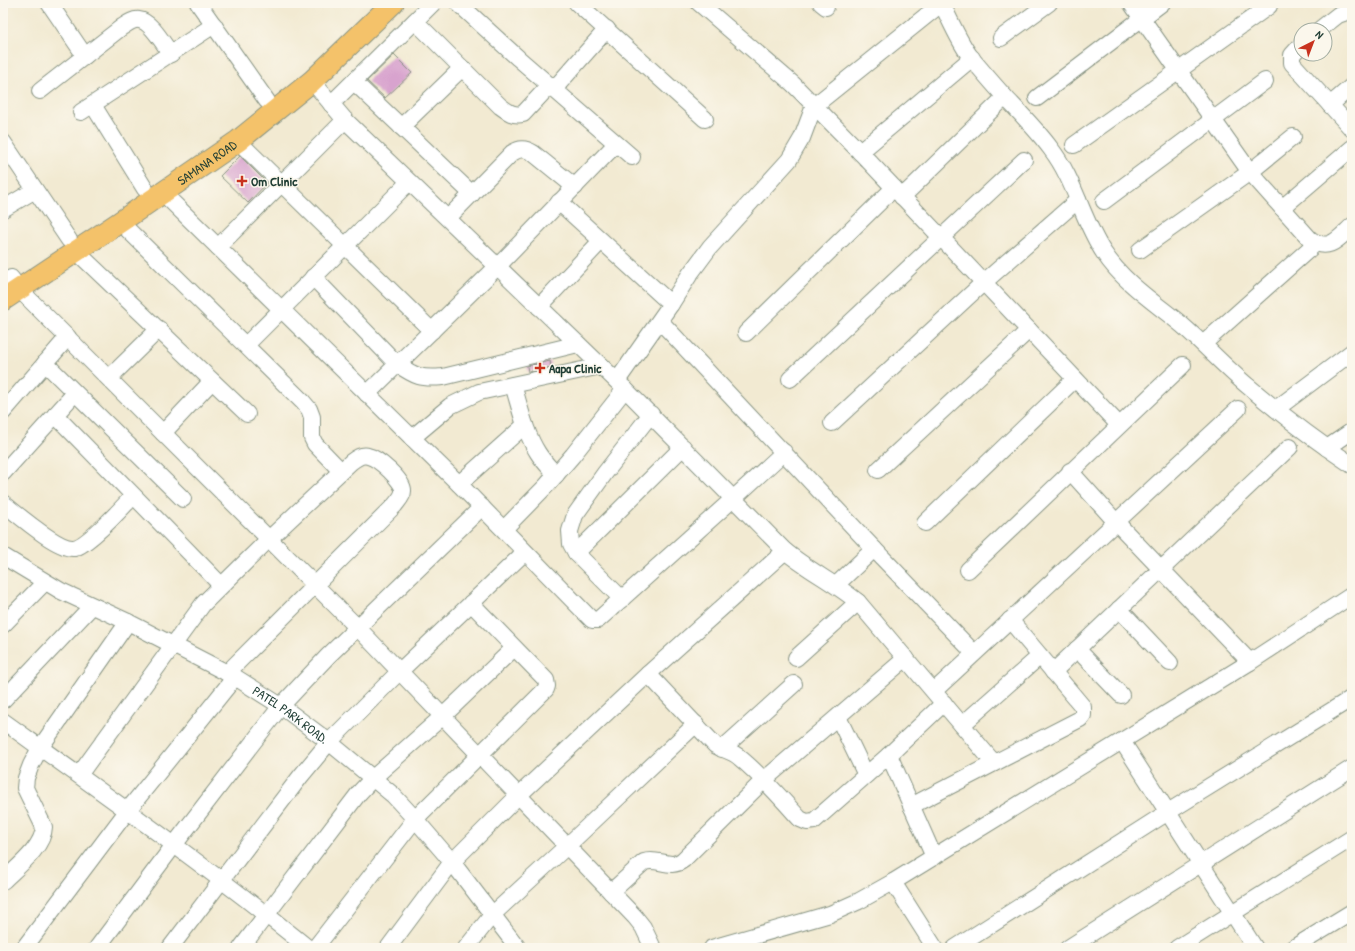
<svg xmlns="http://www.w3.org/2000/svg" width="1355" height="951" font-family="'Patrick Hand',sans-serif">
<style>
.building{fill:#d8a3ce}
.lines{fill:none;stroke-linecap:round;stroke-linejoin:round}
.minor-casing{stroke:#889483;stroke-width:18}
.major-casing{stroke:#889483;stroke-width:23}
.minor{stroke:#fff;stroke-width:16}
.major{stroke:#f4c26a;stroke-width:21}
.poi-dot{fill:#c8321e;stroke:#fbf7ec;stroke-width:1.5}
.labels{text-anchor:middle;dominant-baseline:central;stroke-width:3;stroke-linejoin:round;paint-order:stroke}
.street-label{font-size:13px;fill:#1f3d34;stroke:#fbf7ec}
.poi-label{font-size:13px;font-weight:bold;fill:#1f3d34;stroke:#fbf7ec;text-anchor:start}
</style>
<rect width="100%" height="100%" fill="#fbf7ec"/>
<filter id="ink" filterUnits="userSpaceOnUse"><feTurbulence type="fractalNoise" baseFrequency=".025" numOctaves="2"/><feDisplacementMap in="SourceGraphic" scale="8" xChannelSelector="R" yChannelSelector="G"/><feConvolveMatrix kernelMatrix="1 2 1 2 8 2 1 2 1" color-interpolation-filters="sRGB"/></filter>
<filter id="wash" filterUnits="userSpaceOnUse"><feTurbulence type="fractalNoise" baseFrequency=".012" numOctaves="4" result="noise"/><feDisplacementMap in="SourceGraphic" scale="16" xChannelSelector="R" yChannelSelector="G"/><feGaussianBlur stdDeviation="0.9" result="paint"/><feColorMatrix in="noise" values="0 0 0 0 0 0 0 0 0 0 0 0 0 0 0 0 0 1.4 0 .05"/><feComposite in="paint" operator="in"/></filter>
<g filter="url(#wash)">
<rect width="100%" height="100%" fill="#f2ead2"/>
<g id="blocks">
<g class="building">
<path d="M394 55 412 73 385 98 367 81Z"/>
<path d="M240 156 267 183 248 203 220 176Z"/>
<path d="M550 361 551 367 528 372 527 366Z"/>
</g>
</g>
</g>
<g filter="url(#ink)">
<use href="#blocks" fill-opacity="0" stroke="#889483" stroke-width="1"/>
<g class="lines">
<defs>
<g id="minor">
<path d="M49 3 85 56"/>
<path d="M198 3 267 101"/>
<path d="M458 3 518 58 632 157"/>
<path d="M577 3 705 119"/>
<path d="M699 3 793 84 860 152 1119 425"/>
<path d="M821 3 826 7"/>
<path d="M1131 3 1250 172 1310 239C1329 253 1339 238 1352 226"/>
<path d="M942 4C951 22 959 42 972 59 983 72 994 85 1005 97 1021 114 1037 130 1051 149 1075 180 1082 220 1104 253 1124 283 1154 302 1182 325 1205 345 1226 368 1249 387 1282 415 1316 441 1352 465"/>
<path d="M415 21 500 106C508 112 513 116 523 114L550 85"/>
<path d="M1319 30 1338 15 1352 10"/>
<path d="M1001 38 1049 3"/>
<path d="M1301 45 1292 55V63L1352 129"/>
<path d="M312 81 345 120 625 389 785 551C808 570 835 583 858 602L994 763"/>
<path d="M354 82 472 194"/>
<path d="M554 89 607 29"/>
<path d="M40 91 122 27C127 24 133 19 139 20 151 21 164 45 171 54"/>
<path d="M1037 98 1162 3"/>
<path d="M331 104 433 3"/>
<path d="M93 105 145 189"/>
<path d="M1330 105 1352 86"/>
<path d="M81 112 214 25"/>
<path d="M401 127 462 68"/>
<path d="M238 141 432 331"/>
<path d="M3 142 69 240"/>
<path d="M1074 145 1269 6"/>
<path d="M860 152 972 58"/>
<path d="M163 193 459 484 592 620H598L733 499 784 452"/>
<path d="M902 197 1005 97"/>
<path d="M1104 201 1265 81"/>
<path d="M559 202 671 304"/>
<path d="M1282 208 1352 148"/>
<path d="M3 209 35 190"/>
<path d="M448 218 512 153C520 148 525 148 533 153L575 187"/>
<path d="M120 222 303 402 309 409 312 417V438L315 444 341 471"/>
<path d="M218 247 345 120"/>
<path d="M1140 250 1250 172 1293 137"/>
<path d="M76 251 247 414"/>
<path d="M313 277 397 364C416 377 421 379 443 377L578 344"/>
<path d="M11 278 19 289 357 627 635 917 643 927 653 948"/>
<path d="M539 307 601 241"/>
<path d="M660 321 874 549 974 653"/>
<path d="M746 333 894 188"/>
<path d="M1203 344 1316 243"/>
<path d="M246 345 409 182"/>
<path d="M45 363 183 499"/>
<path d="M109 378 159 329"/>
<path d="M790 379 1024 160"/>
<path d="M617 381 671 304 690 274 710 247 789 160 802 138 814 106 942 3"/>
<path d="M513 385C520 407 525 433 538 453 543 461 550 468 556 475"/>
<path d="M367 394 497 267 616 144"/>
<path d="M1276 409 1352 352"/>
<path d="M3 412 68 337"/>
<path d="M55 415 221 585"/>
<path d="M832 423 983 283 1078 200"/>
<path d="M163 433 212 381"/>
<path d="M412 438 450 406 479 392 601 366"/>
<path d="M1327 448 1352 431"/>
<path d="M878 470 1029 330"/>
<path d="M1070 471 1116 522 1250 662"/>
<path d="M3 473 75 393"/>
<path d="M459 484 525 425"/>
<path d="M3 503C17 514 58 550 74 548 87 546 123 507 133 496"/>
<path d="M925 523 1075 379"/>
<path d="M504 529 547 485 573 455 625 389"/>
<path d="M576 553 683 447"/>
<path id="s1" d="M3 556 61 591 128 622 235 677 281 706 329 742 393 795 415 819 452 862 518 948"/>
<path d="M968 570 1183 365"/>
<path d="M836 585 874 549"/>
<path d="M622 599 576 553 571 544 570 531 575 515 605 473 651 414"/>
<path d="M1119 609 1170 663"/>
<path d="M3 625 45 582"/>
<path d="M1077 649 1121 695"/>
<path d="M796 658 858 602"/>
<path d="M1053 672 1290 447"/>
<path d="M648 674 715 745C723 750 733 751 740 758 762 776 781 798 800 819L807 822 814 821 889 755 944 703"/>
<path d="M934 691 1238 409"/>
<path d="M3 700 92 606"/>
<path d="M838 717 866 775"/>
<path d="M3 721C106 795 209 868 308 948"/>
<path d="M962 725 1040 656"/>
<path d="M1122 741 1255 948"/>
<path d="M722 749 794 684"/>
<path d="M889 755 934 857"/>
<path d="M79 775 203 604 270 538 351 462C356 458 362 454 368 456 378 458 404 481 403 491 403 496 398 501 395 505L227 673"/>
<path d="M911 806 1080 719 1083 715V707L1010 620"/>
<path d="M3 881C17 867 43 848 44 827L25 788 26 778 31 765 40 748 128 622"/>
<path d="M893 882 935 948"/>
<path d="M611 892 644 862C658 857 670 870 683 860L764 780 906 658"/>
<path d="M24 948 128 810 235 677"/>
<path d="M97 948 174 845 281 706 328 656 482 507"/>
<path d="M170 948 300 777 329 742 400 671 525 552"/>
<path d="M241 948 359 793 373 778 443 716 514 648"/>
<path d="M315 948 415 819 546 689 547 686 546 680 471 603"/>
<path d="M388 948 452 862 518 796 648 674 785 551"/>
<path d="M466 948 492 915 567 846 696 724"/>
<path d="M712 948 830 914 859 901 893 882 1250 662 1352 595"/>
<path d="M955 948 1168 812 1352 698"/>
<path d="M1068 948 1352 768"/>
<path d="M1177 948 1352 838"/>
<path d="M1293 948 1352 912"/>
</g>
<g id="major">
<path id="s2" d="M3 300 120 222 238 141 312 81 393 3"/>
</g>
</defs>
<use href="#minor" class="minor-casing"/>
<use href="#major" class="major-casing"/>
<use href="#minor" class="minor"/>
<use href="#major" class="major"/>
</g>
</g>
<g class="poi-dot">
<path d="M240 175h4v4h4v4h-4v4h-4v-4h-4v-4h4z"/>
<path d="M538 362h4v4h4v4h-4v4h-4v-4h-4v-4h4z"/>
</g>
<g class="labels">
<g class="street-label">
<text stroke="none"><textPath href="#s2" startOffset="246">SAMANA ROAD</textPath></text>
<text stroke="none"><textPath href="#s1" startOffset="329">PATEL PARK ROAD.</textPath></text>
</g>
<g class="poi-label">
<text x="251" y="181">Om Clinic</text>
<text x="549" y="368">Aapa Clinic</text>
</g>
</g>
<rect width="1355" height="951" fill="none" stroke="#fbf7ec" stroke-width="16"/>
<g transform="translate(1313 42) rotate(42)"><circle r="19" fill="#fbf7ec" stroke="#a3ada2"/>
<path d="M0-3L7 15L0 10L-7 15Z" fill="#c8321e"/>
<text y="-6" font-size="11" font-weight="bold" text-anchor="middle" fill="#1f3d34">N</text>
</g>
</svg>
